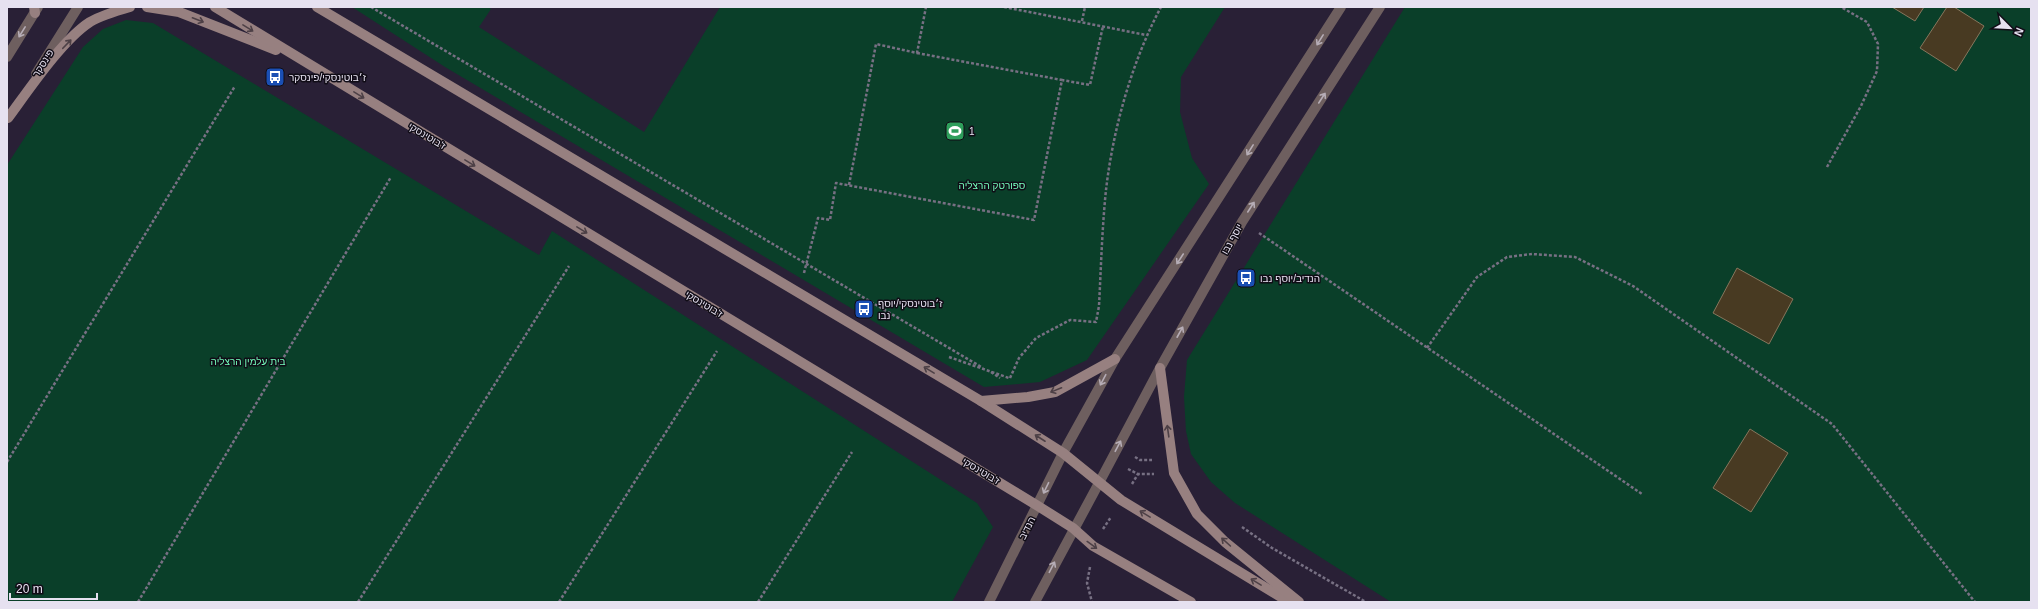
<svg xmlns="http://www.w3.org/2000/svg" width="2038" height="609" font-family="Arial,Heebo,sans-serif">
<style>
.green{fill:#0a3f29}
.building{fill:#483a22;stroke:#86765d}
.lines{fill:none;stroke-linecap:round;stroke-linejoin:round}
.path{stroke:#777083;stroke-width:2.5;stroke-dasharray:3 2;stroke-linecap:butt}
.minor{stroke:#6e5f5f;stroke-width:10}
.tertiary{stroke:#6e5f5f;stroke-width:10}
.secondary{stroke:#978080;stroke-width:10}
.oneway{stroke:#4d4046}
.oneway2{stroke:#b6adb6}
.labels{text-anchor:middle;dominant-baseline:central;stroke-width:3;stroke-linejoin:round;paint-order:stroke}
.street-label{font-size:10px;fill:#e6e1f0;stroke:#100c16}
.poi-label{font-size:10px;fill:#e6e1f0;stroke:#100c16;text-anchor:start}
.park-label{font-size:10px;fill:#75febd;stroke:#100c16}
</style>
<rect width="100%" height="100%" fill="#292036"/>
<g class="green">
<path d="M352 7H488L491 9 479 27 644 132 720 7H1225L1181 77 1180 112 1192 158 1209 184 1087 360 1040 382 984 387 445 67Z"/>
<path d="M1405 7H2031V602H1391L1235 503 1211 482 1191 454 1186 431 1184 397 1187 360Z"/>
<path d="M126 20 153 23 539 255 552 231 977 503 993 527 952 602H7V165L83 47 103 29Z"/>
</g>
<g class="building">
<path d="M1892 7H1924L1915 21Z"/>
<path d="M1947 7H1954L1984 26 1956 71 1920 48Z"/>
<path d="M1737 268 1793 299 1769 344 1713 313Z"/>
<path d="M1750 429 1788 453 1751 512 1713 488Z"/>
</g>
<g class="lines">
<g class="path">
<path d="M371 7 983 368"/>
<path d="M1004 7 1146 35"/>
<path d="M1082 21 1085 7"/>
<path d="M917 53 1062 80"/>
<path d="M1827 167 1861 106 1877 71 1878 44 1867 22 1841 7"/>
<path d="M849 185 876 44 917 53 926 7"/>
<path d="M1259 233 1642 494"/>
<path d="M804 273 818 218 830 220 836 183 1034 220 1062 80 1090 85 1103 26"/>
<path d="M1427 348 1477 277 1507 257 1532 254 1575 257 1633 286 1832 424 1975 602"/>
<path d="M949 357 1009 378"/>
<path d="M991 372 1000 378"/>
<path d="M1010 378 1019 358 1036 338 1070 320 1096 322 1099 306C1101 268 1102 229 1106 190 1113 129 1132 61 1161 7"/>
<path d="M1135 457 1140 460H1152"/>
<path d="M7 462 235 86"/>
<path d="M1128 469 1138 474H1154"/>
<path d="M1132 484 1138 474"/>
<path d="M1242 527 1272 548 1366 602"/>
<path d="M1103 529 1111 517"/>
<path d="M1090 567 1087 583 1092 602"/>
<path d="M138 602 391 177"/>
<path d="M358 602 569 266"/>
<path d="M559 602 717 351"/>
<path d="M758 602 852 452"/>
</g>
<g class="minor">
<path d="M1063 453 1115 359 1341 7"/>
<path d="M1100 481 1160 368 1242 222 1380 7"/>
</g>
<g class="tertiary">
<path d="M7 57 38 7"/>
<path d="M36 74 78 7"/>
<path d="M989 602 1063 453"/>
<path d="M1035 602 1100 481"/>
</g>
<g class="secondary">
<path d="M34 7 35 13"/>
<path d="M147 7 179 12 276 50"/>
<path d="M215 7 1038 506 1073 528 1093 546 1191 602"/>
<path d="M317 7 981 401 1063 453 1121 500 1289 602"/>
<path d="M8 118C28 91 62 40 90 22 102 15 116 11 130 7"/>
<path d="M1160 368 1174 473 1197 514 1225 542 1299 602"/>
<path d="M981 401 1028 397 1055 392 1115 359"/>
</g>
</g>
<defs><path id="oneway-shaft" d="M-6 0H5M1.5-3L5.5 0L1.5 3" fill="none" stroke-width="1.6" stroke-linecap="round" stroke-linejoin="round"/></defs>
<g class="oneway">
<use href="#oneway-shaft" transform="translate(198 20) rotate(21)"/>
<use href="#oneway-shaft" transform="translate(248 28) rotate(32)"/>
<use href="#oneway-shaft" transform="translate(67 44) rotate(-46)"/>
<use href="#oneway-shaft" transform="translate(359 95) rotate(31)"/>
<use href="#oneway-shaft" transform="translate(470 163) rotate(31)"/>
<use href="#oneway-shaft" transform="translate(582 230) rotate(31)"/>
<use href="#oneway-shaft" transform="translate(929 370) rotate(-149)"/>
<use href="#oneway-shaft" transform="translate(1056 390) rotate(158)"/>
<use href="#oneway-shaft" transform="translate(1168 431) rotate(-98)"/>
<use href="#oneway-shaft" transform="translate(1040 438) rotate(-147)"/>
<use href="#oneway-shaft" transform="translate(1145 514) rotate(-149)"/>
<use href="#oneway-shaft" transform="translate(1226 542) rotate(-138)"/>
<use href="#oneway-shaft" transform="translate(1092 545) rotate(36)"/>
<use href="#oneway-shaft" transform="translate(1256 582) rotate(-149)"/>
</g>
<g class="oneway2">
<use href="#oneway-shaft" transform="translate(22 32) rotate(122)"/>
<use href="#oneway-shaft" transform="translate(1320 40) rotate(122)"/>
<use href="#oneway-shaft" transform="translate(1322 98) rotate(-57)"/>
<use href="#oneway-shaft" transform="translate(1250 150) rotate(122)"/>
<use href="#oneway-shaft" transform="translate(1251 207) rotate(-57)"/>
<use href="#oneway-shaft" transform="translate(1180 259) rotate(123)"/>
<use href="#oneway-shaft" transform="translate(1180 332) rotate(-61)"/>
<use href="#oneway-shaft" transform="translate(1103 380) rotate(118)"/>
<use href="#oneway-shaft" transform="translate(1118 446) rotate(-62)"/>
<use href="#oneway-shaft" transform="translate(1046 488) rotate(116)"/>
<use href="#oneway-shaft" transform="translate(1052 567) rotate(-63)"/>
</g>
<defs>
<symbol id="bus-square" viewBox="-11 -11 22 22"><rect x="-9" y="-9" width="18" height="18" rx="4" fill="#1a4fb4" stroke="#100c16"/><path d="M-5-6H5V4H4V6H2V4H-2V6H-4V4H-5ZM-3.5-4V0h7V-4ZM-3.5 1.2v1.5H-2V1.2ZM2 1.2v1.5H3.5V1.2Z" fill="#fff"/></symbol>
<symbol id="stadium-square" viewBox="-11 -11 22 22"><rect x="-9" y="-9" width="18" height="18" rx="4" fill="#2e9e5b" stroke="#100c16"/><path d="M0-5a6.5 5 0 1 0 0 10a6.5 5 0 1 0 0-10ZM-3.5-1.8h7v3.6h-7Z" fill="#fff"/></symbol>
</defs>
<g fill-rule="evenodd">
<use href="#bus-square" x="264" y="66" width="22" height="22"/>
<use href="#stadium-square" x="944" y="120" width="22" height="22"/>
<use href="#bus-square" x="1235" y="267" width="22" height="22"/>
<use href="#bus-square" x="853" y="298" width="22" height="22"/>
</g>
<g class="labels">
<g class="street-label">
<text transform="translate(43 63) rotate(-58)">פינסקר</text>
<text transform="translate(427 136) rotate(31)">ז'בוטינסקי</text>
<text transform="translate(1232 239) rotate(-61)">יוסף נבו</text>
<text transform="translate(704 304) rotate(31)">ז'בוטינסקי</text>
<text transform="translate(981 471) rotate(31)">ז'בוטינסקי</text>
<text transform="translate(1027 528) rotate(-63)">הנדיב</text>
</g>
<g class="poi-label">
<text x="289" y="77">ז׳בוטינסקי/פינסקר</text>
<text x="969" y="131">1</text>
<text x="1260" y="278">הנדיב/יוסף נבו</text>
<text x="878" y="303">ז׳בוטינסקי/יוסף<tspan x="878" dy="12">נבו</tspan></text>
</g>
<g class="park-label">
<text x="992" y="185">ספורטק הרצליה</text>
<text x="248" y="361">בית עלמין הרצליה</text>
</g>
</g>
<rect width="2038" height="609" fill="none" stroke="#e6e1f0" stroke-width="16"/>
<g transform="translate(2010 28) rotate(114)" stroke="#100c16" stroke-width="3" paint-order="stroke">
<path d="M0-3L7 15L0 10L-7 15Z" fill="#e6e1f0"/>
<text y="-6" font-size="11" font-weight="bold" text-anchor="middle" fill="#e6e1f0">N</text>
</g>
<path d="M10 593v6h87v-6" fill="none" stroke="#e6e1f0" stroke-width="2"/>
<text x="16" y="593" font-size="12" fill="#e6e1f0" stroke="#100c16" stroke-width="3" paint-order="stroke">20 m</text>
</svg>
